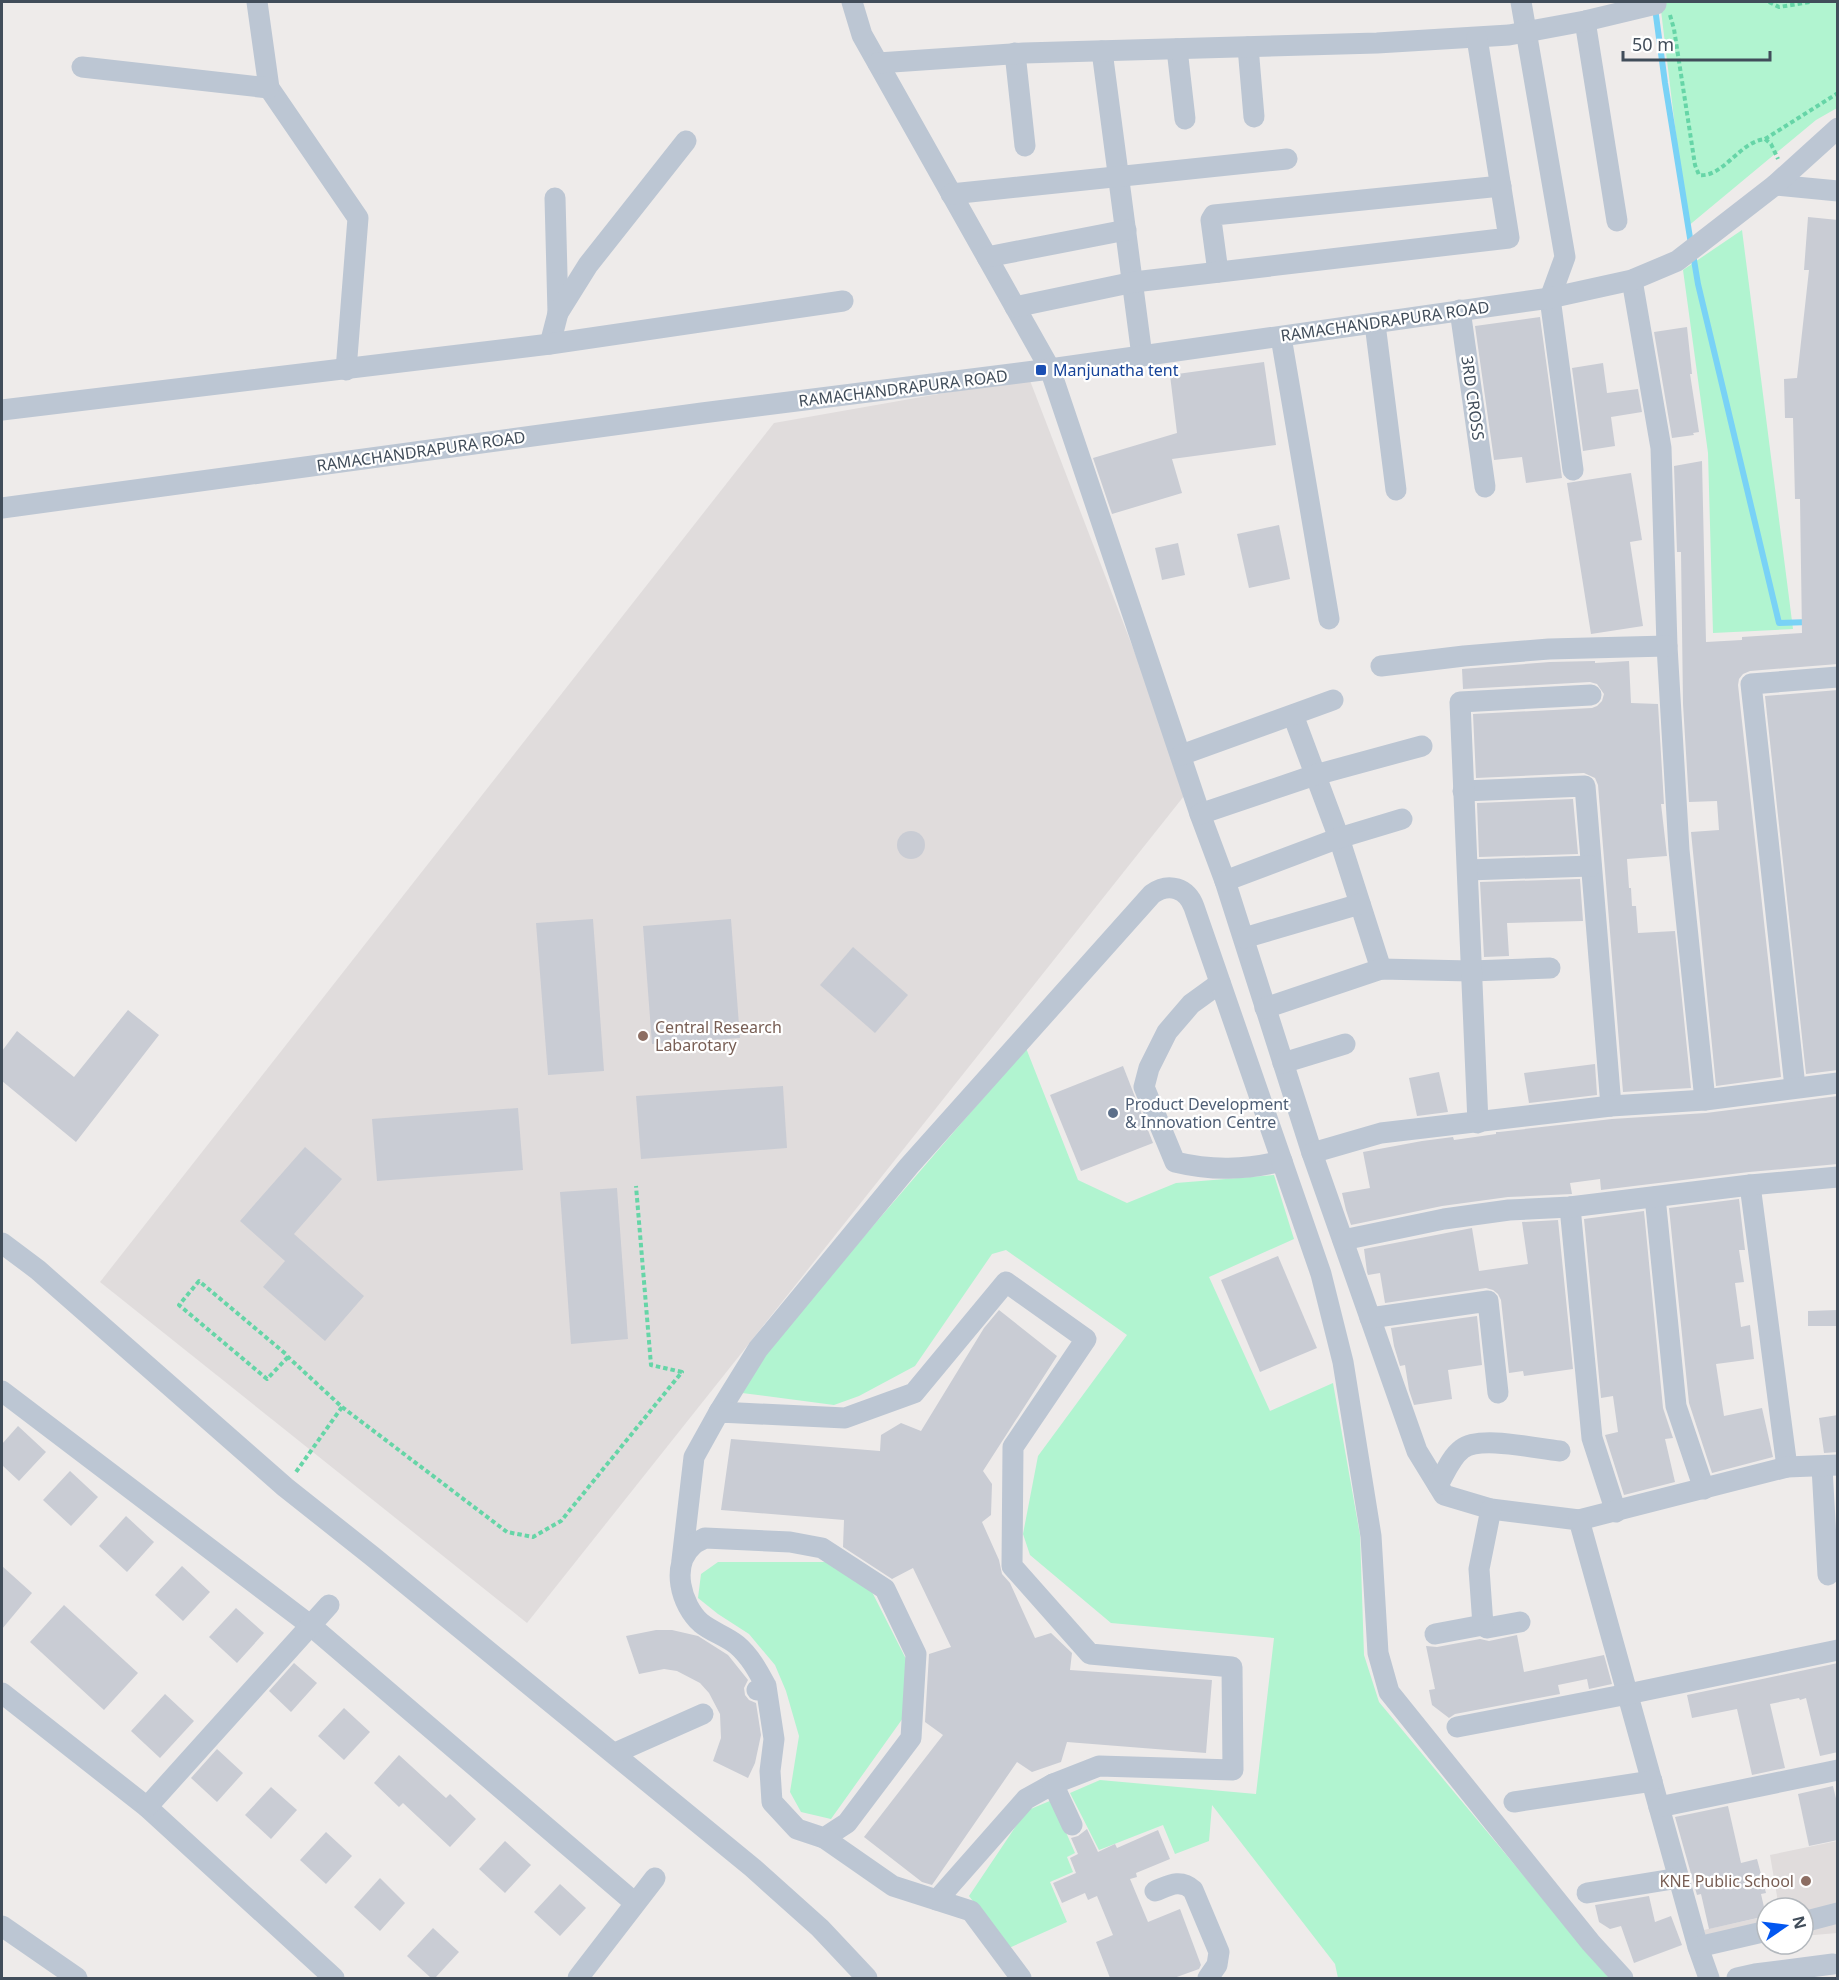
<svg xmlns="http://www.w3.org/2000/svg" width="1839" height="1980" font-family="'Noto Sans',sans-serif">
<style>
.education{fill:#e0dcdc}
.green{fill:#b1f4d0}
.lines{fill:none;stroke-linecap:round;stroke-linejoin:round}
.stream{stroke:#79d2f6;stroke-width:6}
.building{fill:#c9ccd4}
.path{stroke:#66d5a7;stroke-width:4;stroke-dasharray:4.5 3;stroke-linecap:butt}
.minor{stroke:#bcc6d3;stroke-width:21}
.transit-dot{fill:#1a4fb4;stroke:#fff;stroke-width:2}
.education-dot{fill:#8d6e63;stroke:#fff;stroke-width:2}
.service-dot{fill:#5c6f8a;stroke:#fff;stroke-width:2}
.labels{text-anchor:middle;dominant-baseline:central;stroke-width:4.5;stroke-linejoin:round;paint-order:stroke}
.street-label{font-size:16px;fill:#414d5a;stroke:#fff}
.transit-label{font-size:16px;fill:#164399;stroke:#fff;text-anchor:start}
.education-label{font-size:16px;fill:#785e54;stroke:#fff;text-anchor:start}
.service-label{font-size:16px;fill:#4e5e75;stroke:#fff;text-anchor:start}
</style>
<rect width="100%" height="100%" fill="#eeebea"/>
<g class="education">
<path d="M1029 378 1188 791 527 1623 100 1282 774 423Z"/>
<path d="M1837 1841V1933L1803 1936V1908H1779L1770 1855Z"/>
<path d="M1767 1916V1940L1710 1950 1704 1930Z"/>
</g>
<g class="green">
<path d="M1660 2H1837V108L1816 120 1687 227Z"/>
<path d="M1742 230 1793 629 1713 633 1708 453 1683 270Z"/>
<path d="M1026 1048 1078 1180 1127 1203 1176 1183 1274 1175 1294 1239 1209 1277 1270 1411 1333 1383 1360 1535 1364 1655 1379 1702 1609 1978H1338L1335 1964 1212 1805 1209 1841 1175 1854 1163 1825 1099 1850 1070 1793 1100 1780 1256 1794 1274 1638 1111 1623 1030 1555 1023 1534 1038 1456 1127 1335 1006 1250 992 1254 915 1366 859 1396 834 1405 742 1393 762 1355Z"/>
<path d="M718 1562H831L871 1590 906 1659 903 1718 831 1819 801 1812 790 1792 799 1736 786 1691 775 1665 749 1634 718 1614 698 1598 701 1574Z"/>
<path d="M1052 1800 1075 1853 1067 1857 1073 1872 1050 1882 1067 1922 1009 1948 969 1896 1026 1811Z"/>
</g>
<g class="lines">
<g class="stream">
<path d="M1655 8 1665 83 1691 244"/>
<path d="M1693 254 1698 284 1779 623 1810 622"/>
</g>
</g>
<g class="building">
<path d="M1808 217 1838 220V664L1750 671 1743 674 1739 679 1738 685 1781 1077 1716 1086 1691 832 1719 830 1717 801 1689 802 1683 704 1681 552H1677L1674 466 1702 461 1706 642 1742 640V637L1802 633 1800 499H1795L1793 418H1785L1784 379 1797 378 1809 270H1804Z"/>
<path d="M1540 317 1562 478 1526 483 1522 457 1494 460 1475 326Z"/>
<path d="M1687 327 1692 374H1690L1699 432 1693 433 1694 435 1672 438 1654 332Z"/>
<path d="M1264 362 1276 445 1172 459 1182 493 1112 514 1093 458 1177 433 1170 375Z"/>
<path d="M1603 363 1607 393 1638 389 1642 412 1611 417 1615 446 1583 451 1572 368Z"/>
<path d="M1631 473 1642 540 1630 542 1643 626 1591 634 1567 483Z"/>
<path d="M1279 525 1290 579 1249 588 1237 534Z"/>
<path d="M1178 543 1185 575 1162 580 1155 548Z"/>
<path d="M1595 661V663L1629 661 1631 703 1658 704 1664 804H1661L1667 856 1627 859 1629 888H1631L1632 906H1636L1638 933 1675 931 1691 1088 1623 1092 1598 785 1595 778 1584 773 1476 778 1473 714 1592 708 1597 706 1602 701 1604 694 1597 684 1590 682 1463 689 1462 669 1550 662Z"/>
<path d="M1838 690V1070L1806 1074 1765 696Z"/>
<path d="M1573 799 1578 854 1479 857 1477 803Z"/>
<circle cx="911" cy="845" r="14"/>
<path d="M1580 879 1583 921 1507 923 1509 956 1484 957 1480 882Z"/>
<path d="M593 919 604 1071 548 1075 536 923Z"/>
<path d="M731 919 740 1038 652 1044 643 926Z"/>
<path d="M853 947 908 995 875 1033 820 985Z"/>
<path d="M128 1010 159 1035 76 1142 2 1081V1051L17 1031 74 1077Z"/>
<path d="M1595 1064 1597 1095 1529 1103 1524 1073Z"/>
<path d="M1123 1066 1153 1143 1081 1171 1050 1095Z"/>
<path d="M1439 1072 1448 1112 1417 1116 1409 1078Z"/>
<path d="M783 1086 787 1148 641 1159 636 1096Z"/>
<path d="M1838 1096V1164L1749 1172 1601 1190 1600 1179 1570 1183 1572 1194 1508 1197 1442 1206 1351 1225 1346 1210 1342 1193 1370 1188 1363 1152 1422 1141 1453 1137 1454 1140 1496 1134V1132H1499L1612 1119 1706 1113Z"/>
<path d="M518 1108 523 1170 377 1181 372 1119Z"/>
<path d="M305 1147 342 1179 294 1234 364 1296 325 1341 263 1287 285 1261 240 1221Z"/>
<path d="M617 1188 628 1339 571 1344 560 1192Z"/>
<path d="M1739 1199 1745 1250H1739L1744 1282 1735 1283 1741 1327 1750 1325 1754 1359 1716 1364 1724 1416 1762 1408 1773 1457 1712 1473 1689 1403 1669 1208Z"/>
<path d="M1644 1211 1663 1408 1673 1438 1665 1439 1675 1482 1624 1495 1605 1435 1618 1432 1613 1396 1601 1398 1584 1219Z"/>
<path d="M1558 1220 1573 1369 1524 1376 1523 1371 1509 1373 1501 1300 1498 1294 1493 1290 1486 1288 1385 1303 1380 1273 1368 1275 1367 1272 1364 1249 1472 1228 1479 1271 1528 1264 1522 1222Z"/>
<path d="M1278 1256 1317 1348 1260 1372 1221 1280Z"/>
<path d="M999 1310 1057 1356 983 1471 992 1484 991 1515 982 1522 999 1560 1002 1574 1010 1583 1035 1638 1051 1633 1072 1653 1070 1670 1212 1680 1206 1753 1067 1742 1061 1762 1032 1772 1017 1762 932 1885 922 1882 864 1837 943 1735 925 1722 929 1654 951 1647 913 1568 892 1579 843 1547 844 1520 721 1510 731 1439 880 1451 881 1435 901 1423 921 1431 984 1328Z"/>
<path d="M1838 1310V1326H1808V1311Z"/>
<path d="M1477 1316 1482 1365 1448 1370 1452 1399 1414 1405 1409 1390 1405 1365 1400 1366 1394 1346 1391 1328Z"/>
<path d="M1838 1415V1452L1824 1453 1819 1418Z"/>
<path d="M18 1426 46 1452 19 1481 2 1465V1444Z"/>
<path d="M70 1471 98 1497 71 1526 43 1500Z"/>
<path d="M126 1516 154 1542 127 1572 99 1546Z"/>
<path d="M2 1566 32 1593 2 1629Z"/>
<path d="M182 1566 210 1592 183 1621 155 1595Z"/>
<path d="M64 1605 138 1673 104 1710 30 1642Z"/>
<path d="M236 1608 264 1633 237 1663 209 1637Z"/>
<path d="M656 1630H672L698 1636 728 1655 748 1680 744 1688 745 1695 749 1700 756 1703 761 1735 755 1763 748 1778 713 1761 721 1738 720 1714 709 1693 700 1683 677 1671 664 1669 639 1674 626 1636Z"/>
<path d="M1517 1635 1524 1672 1604 1655 1612 1684 1589 1689 1587 1679 1558 1685 1560 1694 1455 1714 1449 1718 1432 1705 1429 1690 1435 1689 1426 1646 1437 1647 1480 1639 1489 1641Z"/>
<path d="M294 1663 317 1683 291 1712 269 1691Z"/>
<path d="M1838 1663V1752L1820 1756 1806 1698 1800 1700 1799 1698 1770 1704 1785 1768 1752 1775 1737 1709 1692 1718 1687 1695Z"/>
<path d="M165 1694 194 1721 160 1758 131 1731Z"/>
<path d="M344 1708 370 1732 344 1760 318 1736Z"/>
<path d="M217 1749 243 1773 217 1802 191 1778Z"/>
<path d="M399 1755 446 1798 450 1794 476 1819 450 1847 403 1803 399 1807 374 1783Z"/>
<path d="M1833 1786 1838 1807V1840L1809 1846 1798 1794Z"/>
<path d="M271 1787 297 1810 271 1839 245 1815Z"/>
<path d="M1728 1806 1741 1863 1757 1859 1766 1893 1761 1894 1766 1916 1709 1929 1701 1894 1697 1895 1675 1817Z"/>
<path d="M1087 1829 1098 1852 1115 1844 1117 1848 1158 1830 1170 1859 1136 1873 1137 1877 1130 1879 1148 1922 1180 1909 1201 1965 1199 1969 1174 1978H1110L1096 1942 1113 1935 1097 1896 1088 1900 1085 1893 1062 1903 1053 1883 1076 1873 1070 1858 1078 1854 1071 1838 1078 1836Z"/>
<path d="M326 1832 352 1856 326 1884 300 1860Z"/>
<path d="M505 1841 531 1865 505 1893 479 1869Z"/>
<path d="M380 1878 405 1903 380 1931 354 1907Z"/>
<path d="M560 1884 586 1908 560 1936 534 1912Z"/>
<path d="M1649 1896 1655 1922 1671 1916 1682 1945 1634 1963 1621 1926 1610 1929 1599 1922 1595 1905Z"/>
<path d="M433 1928 459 1952 435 1978H431L407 1956Z"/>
</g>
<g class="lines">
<g class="path">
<path d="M1769 2 1779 7 1810 2"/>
<path d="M1670 15 1674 29 1695 165 1699 175C1723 178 1739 142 1765 139L1771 144 1778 159"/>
<path d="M1765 139 1838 93"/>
<path d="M288 1357 267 1379 179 1305 199 1281 287 1355 288 1357 342 1407 296 1472"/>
<path d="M342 1407 507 1532 533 1537 561 1521 682 1372 651 1365 636 1186"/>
</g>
<g class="minor">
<path d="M257 2 269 88 358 218 346 370"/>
<path d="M852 2 862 35 1050 369 1200 814 1225 881 1312 1153 1417 1451 1444 1495 1491 1509 1579 1520 1698 1947 1709 1978"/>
<path d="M1521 2 1565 257 1550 298 1573 470"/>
<path d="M1585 21 1617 221"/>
<path d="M1248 47 1254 117"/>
<path d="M1177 49 1185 119"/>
<path d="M1102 51 1142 356"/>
<path d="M1015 53 1025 146"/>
<path d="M878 63 1024 53 1377 43 1509 35 1585 21 1656 4"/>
<path d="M82 67 269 88"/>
<path d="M1775 185 1838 191"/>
<path d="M951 194 1287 159"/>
<path d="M555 198 558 313"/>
<path d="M987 257 1126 230"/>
<path d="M1218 272 1211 220 1214 215 1501 186"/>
<path d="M1632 280 1661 448 1667 646 1679 850 1705 1100"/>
<path d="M1015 307 1134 282 1509 238 1477 38"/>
<path d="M1460 310 1485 487"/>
<path d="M1375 324 1396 490"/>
<path d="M1281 337 1329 619"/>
<path d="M550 344 558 313 588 265 686 141"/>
<path d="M2 410 550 344 843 301"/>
<path d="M2 508 702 413 1050 369 1550 298 1632 280 1677 261 1775 185 1838 128"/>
<path d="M1381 666 1464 656 1549 649 1667 646"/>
<path d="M1293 715 1339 838 1381 969"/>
<path d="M1181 755 1333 700"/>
<path d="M1463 791 1585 786 1611 1106"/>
<path d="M1200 814 1315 775 1422 746"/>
<path d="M1468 870 1591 866"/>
<path d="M1225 881 1339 838 1402 819"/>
<path d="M1244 938 1360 904"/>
<path d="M1220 983 1191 1004 1167 1032 1149 1068 1144 1087 1175 1162C1212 1171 1245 1170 1282 1161"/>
<path d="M1265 1008 1381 969 1471 971 1550 968"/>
<path d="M1283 1063 1345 1044"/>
<path d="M1795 1087 1751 684 1838 677"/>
<path d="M1478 1123 1460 702 1591 695"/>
<path d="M1312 1153 1381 1133 1611 1106 1705 1100 1838 1083"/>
<path d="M1750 1185 1787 1467"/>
<path d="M1655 1197 1676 1406 1704 1489"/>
<path d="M1570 1207 1592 1438 1616 1512"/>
<path d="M1343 1240 1444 1219 1509 1210 1570 1207 1750 1185 1838 1177"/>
<path d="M2 1243 38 1270 285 1487 372 1556 753 1868 820 1928 867 1978"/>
<path d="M1370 1318 1488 1301 1498 1393"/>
<path d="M2 1391 310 1625 635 1903"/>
<path d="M719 1412 758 1349 909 1166 1152 894C1169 882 1187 888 1194 907L1321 1274 1343 1362 1371 1536 1378 1653 1389 1692 1591 1943 1623 1978"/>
<path d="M1822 1467 1828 1575"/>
<path d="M1438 1485C1445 1473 1451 1457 1462 1449 1480 1435 1537 1449 1560 1451"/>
<path d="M1491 1509 1479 1569 1483 1625 1487 1628 1520 1622"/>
<path d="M1579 1520 1787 1467 1838 1465"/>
<path d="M682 1560 694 1457 719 1412 845 1418 914 1393 1006 1282 1086 1339 1013 1447 1012 1566 1090 1654 1232 1667 1233 1770 1099 1766 1053 1784 1026 1799 937 1900"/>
<path d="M1435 1634 1483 1625"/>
<path d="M757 1690 766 1686C758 1671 750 1656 737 1645 726 1636 712 1632 701 1623 681 1605 670 1565 693 1545 696 1542 701 1540 705 1538L790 1542 822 1548 885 1589 916 1654 911 1738 847 1823 824 1838 797 1829 772 1802 770 1771 774 1739 766 1686"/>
<path d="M2 1693 147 1807 334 1978"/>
<path d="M1457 1727 1628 1694 1838 1650"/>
<path d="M615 1753 703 1714"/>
<path d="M1053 1784 1072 1825"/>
<path d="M1514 1802 1652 1781"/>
<path d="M147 1807 329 1605"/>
<path d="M1659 1807 1838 1770"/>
<path d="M824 1838 893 1886 971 1911 1021 1978"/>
<path d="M1155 1891C1168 1886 1180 1878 1193 1890L1219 1952 1217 1965 1208 1978"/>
<path d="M1587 1893 1679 1878"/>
<path d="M1803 1922 1838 1913"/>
<path d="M2 1926 77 1978"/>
<path d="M1698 1947 1767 1931"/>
<path d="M578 1978 655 1878"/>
<path d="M1737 1978 1755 1974 1833 1964"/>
</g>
</g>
<rect class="transit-dot" x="1035" y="364" width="12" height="12" rx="3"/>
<g class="education-dot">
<circle cx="643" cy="1036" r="6"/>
<circle cx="1806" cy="1881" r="6"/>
</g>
<circle class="service-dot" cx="1113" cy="1113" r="6"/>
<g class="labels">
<g class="street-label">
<text transform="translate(1385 321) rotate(-8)">RAMACHANDRAPURA ROAD</text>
<text transform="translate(903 388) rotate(-7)">RAMACHANDRAPURA ROAD</text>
<text transform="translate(1473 398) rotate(82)">3RD CROSS</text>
<text transform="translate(421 451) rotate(-8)">RAMACHANDRAPURA ROAD</text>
</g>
<g class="transit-label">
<text x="1053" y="370">Manjunatha tent</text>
</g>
<g class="education-label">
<text x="655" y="1027">Central Research<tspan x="655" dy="18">Labarotary</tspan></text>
<text x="1794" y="1881" text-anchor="end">KNE Public School</text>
</g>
<g class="service-label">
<text x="1125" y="1104">Product Development<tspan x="1125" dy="18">&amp; Innovation Centre</tspan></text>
</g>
</g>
<rect width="1839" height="1980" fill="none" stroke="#414d5a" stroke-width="6"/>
<g transform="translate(1785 1926) rotate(76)"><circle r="28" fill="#ffffff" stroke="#b3b8bd" stroke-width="1.5"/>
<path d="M0-4.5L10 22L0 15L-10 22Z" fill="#0357f0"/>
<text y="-9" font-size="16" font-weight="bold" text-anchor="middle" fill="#414d5a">N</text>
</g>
<path d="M1623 51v9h147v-9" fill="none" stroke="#414d5a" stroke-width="3"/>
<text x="1632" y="51" font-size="18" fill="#414d5a" stroke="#ffffff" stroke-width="4.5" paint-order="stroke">50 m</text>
</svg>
